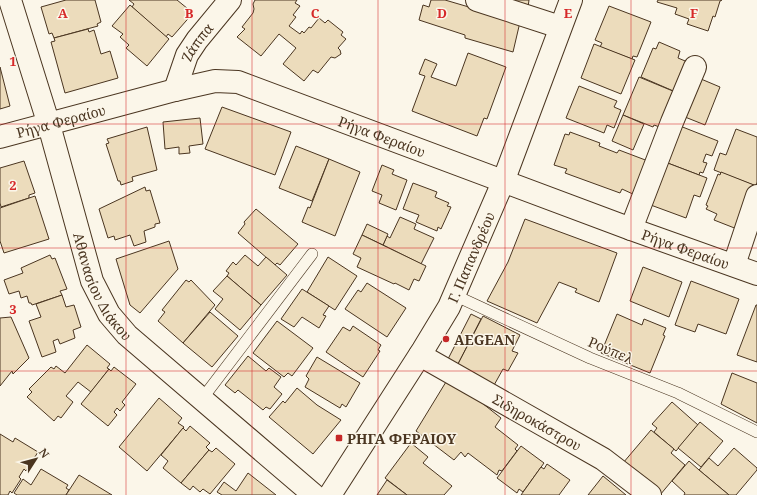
<svg xmlns="http://www.w3.org/2000/svg" width="757" height="495" font-family="'Noto Serif',serif">
<style>
.building{fill:#ecdcbc;stroke:#4a3520}
.lines{fill:none;stroke-linecap:round;stroke-linejoin:round}
.service-casing{stroke:#4a3520;stroke-width:12}
.minor-casing{stroke:#4a3520;stroke-width:24}
.tertiary-casing{stroke:#4a3520;stroke-width:24}
.service{stroke:#fbf6e9;stroke-width:11}
.minor{stroke:#fbf6e9;stroke-width:22}
.tertiary{stroke:#fbf6e9;stroke-width:22}
.grid{fill:none;stroke:#d62828;stroke-width:1;stroke-opacity:0.55}
.poi-dot{fill:#c62828;stroke:#fbf6e9;stroke-width:1.5}
.labels{text-anchor:middle;dominant-baseline:central;stroke-width:3;stroke-linejoin:round;paint-order:stroke}
.street-label{font-size:14px;fill:#4a3520;stroke:#fbf6e9}
.poi-label{font-size:14px;font-weight:bold;fill:#4a3520;stroke:#fbf6e9;text-anchor:start}
.grid-label{font-size:13px;text-anchor:middle;font-weight:bold;fill:#d62828;stroke:#fbf6e9;stroke-width:3;stroke-linejoin:round;paint-order:stroke}
</style>
<rect width="100%" height="100%" fill="#fbf6e9"/>
<g class="building">
<path d="M66 0H95L101 22 97 24 98 26 54 38 52 33 49 34 41 7Z"/>
<path d="M129 0H177L193 13 172 37 168 34 166 37 132 7 134 4Z"/>
<path d="M255 0H297L295 3 300 6 293 15 296 17 289 26 300 34 302 31 304 33 309 27 311 28 319 18 325 23 328 20 343 32 341 35 346 39 338 48 340 50 341 54 335 58 331 57 318 73 313 70 304 81 283 64 296 48 279 34 261 56 237 37 245 29 242 27 253 13 254 9 253 4Z"/>
<path d="M431 0H445L520 22 513 52 465 38V35L419 20 423 5 429 7Z"/>
<path d="M504 0H529L528 7Z"/>
<path d="M658 0H722L720 1 715 17 713 16 708 31 687 24 689 19 675 14 677 8 657 2Z"/>
<path d="M130 5 169 39 147 66 126 48 129 45 120 37 123 34 112 26Z"/>
<path d="M609 6 651 22 637 57 633 56 632 59 600 47 602 43 595 40Z"/>
<path d="M88 29 89 32 94 30 101 54 110 51 118 78 65 93 51 42 55 41 54 38Z"/>
<path d="M659 42 680 51 678 58 690 63 678 93 641 77 653 48 656 49Z"/>
<path d="M594 44 635 60 621 94 581 78Z"/>
<path d="M468 53 506 67 487 119 484 118 477 136 412 111 425 76 419 74 425 59 437 64 431 77 456 86Z"/>
<path d="M0 67 10 106 0 109Z"/>
<path d="M639 77 680 94 665 129 654 125 653 127 623 115Z"/>
<path d="M701 79 720 87 705 125 685 117Z"/>
<path d="M579 86 617 101 614 107 621 110 614 128 607 125 604 133 566 118Z"/>
<path d="M222 107 291 132 275 175 205 149Z"/>
<path d="M623 115 644 124 633 150 612 141Z"/>
<path d="M200 118 203 144 189 146 190 153 179 154V147L165 149 163 122Z"/>
<path d="M680 126 718 141 712 156 706 154 703 162 707 163 703 173 700 172 699 175 665 162Z"/>
<path d="M147 127 157 170 132 177 133 181 121 185 120 181H118L106 144 109 143 107 139Z"/>
<path d="M736 129 757 137V182L756 186 714 170 720 153 726 155Z"/>
<path d="M570 132 600 143 599 146 617 153 619 150 648 161 635 195 622 189 620 193 565 173 567 169 554 165 565 134 569 135Z"/>
<path d="M296 146 329 159 312 201 279 188Z"/>
<path d="M329 159 360 172 335 236 302 222 308 207 310 208Z"/>
<path d="M24 161 35 193 29 195V198L1 207 0 203V168Z"/>
<path d="M665 162 707 178 700 197 694 195 686 218 648 204Z"/>
<path d="M382 165 394 170 392 174 407 180 396 210 379 203 382 195 372 191Z"/>
<path d="M721 172 754 185 737 229 714 220 717 214 706 209 708 206 706 205 718 174 720 175Z"/>
<path d="M413 183 437 192 435 197 449 203 447 206 451 207 441 229 438 227 437 231 416 222 419 215 403 209Z"/>
<path d="M145 187 146 191 150 190 160 223 155 224V227L144 231 146 242 134 246 130 235 115 240 114 236 108 238 99 209Z"/>
<path d="M35 196 49 239 4 253 0 241V208Z"/>
<path d="M256 209 298 244 280 265 277 263 275 265 238 233 245 224 244 222Z"/>
<path d="M400 217 416 224 414 229 434 238 421 264 383 245 387 236 390 238Z"/>
<path d="M525 219 617 253 599 302 575 292 577 289 559 282 537 323 487 301 508 262Z"/>
<path d="M367 224 388 234 383 245 362 235Z"/>
<path d="M362 235 426 266 419 281 414 279 409 290 395 283 394 284 357 267 361 258 353 254Z"/>
<path d="M169 241 178 269 140 313 130 305 116 259Z"/>
<path d="M50 255 52 259 55 258 67 289 60 291 62 295 32 305 31 303H29L27 296 21 298 19 291 9 294 4 280 23 273 21 268Z"/>
<path d="M245 255 258 266 266 257 287 275 261 305 227 276 229 273 226 271 233 262 236 265Z"/>
<path d="M328 257 357 276 335 310 307 292Z"/>
<path d="M643 267 682 282 669 317 630 301Z"/>
<path d="M227 276 261 305 240 330 215 309 223 299 213 291Z"/>
<path d="M186 280 189 282 191 280 215 305 183 343 158 321 165 312 162 310Z"/>
<path d="M691 281 739 299 726 334 698 324 695 332 675 325Z"/>
<path d="M367 283 406 308 387 337 345 309 358 290 361 292Z"/>
<path d="M302 289 329 306 323 315 326 316 319 328 302 317 294 327 281 319Z"/>
<path d="M62 295 66 307 74 305 81 327 73 330 75 338 60 344 58 339 53 341 56 352 42 357 29 321 41 317 36 304Z"/>
<path d="M756 305H757V362L737 355Z"/>
<path d="M210 312 238 336 212 367 183 343Z"/>
<path d="M471 314 481 319 458 364 448 359Z"/>
<path d="M617 314 642 325 644 319 666 328 663 335 665 336 650 373 601 353Z"/>
<path d="M483 316 520 335 512 351 518 353 508 371 503 369 493 387 458 364Z"/>
<path d="M11 317 29 358 13 374 12 371 0 386V318Z"/>
<path d="M277 321 313 348 292 376 288 373 284 377 253 353Z"/>
<path d="M353 326 381 345 378 350 380 351 363 377 326 352 343 327 350 331Z"/>
<path d="M87 345 110 364 107 368 109 369 91 392 78 382 66 396 73 402 61 418 58 416 54 421 27 397 32 392 29 389 51 367 54 369 56 366 65 373Z"/>
<path d="M248 356 266 371 269 368 281 377 274 387 282 394 270 409 266 407 263 410 238 390 235 393 225 385Z"/>
<path d="M317 357 360 383 346 407 342 404 340 408 305 387 309 379 306 376Z"/>
<path d="M114 367 136 384 122 402 125 405 120 411 117 408 114 412 117 415 108 426 81 404 109 369 111 371Z"/>
<path d="M732 373 757 383V423L721 404Z"/>
<path d="M449 377 501 418 495 427 518 445 515 449 517 451 502 471 499 470 497 475 468 453 465 457 461 452 454 460 416 431Z"/>
<path d="M297 388 317 405 341 420 313 454 269 417 283 401 285 403Z"/>
<path d="M159 398 182 418 178 423 184 427 147 471 119 447Z"/>
<path d="M672 402 698 425 676 451 654 432 657 428 652 424Z"/>
<path d="M700 422 723 441 701 467 678 448Z"/>
<path d="M190 426 210 443 206 447 209 450 181 483 163 468 168 461 161 455 183 428 186 431Z"/>
<path d="M651 430 674 449 671 453 685 465 660 495 623 463Z"/>
<path d="M0 434 13 442 15 438 38 452 26 471 24 469 19 477 21 479 12 493 10 491 8 495H0Z"/>
<path d="M411 443 428 457 423 463 452 486 444 495H407L385 478Z"/>
<path d="M521 446 544 463 523 492 519 489 517 493 497 478Z"/>
<path d="M216 448 235 464 210 494 203 489 200 492 193 486 190 490 181 483 209 450 212 452Z"/>
<path d="M734 448 757 468V470L736 495H729L699 470 709 458 718 466Z"/>
<path d="M689 461 699 470 729 495H684L685 493 672 481Z"/>
<path d="M547 464 570 480 559 495H521L541 467 544 469Z"/>
<path d="M41 469 68 485 66 488 69 490 66 495H17L14 493 23 479 31 485Z"/>
<path d="M248 473 276 495H222L217 492 224 482 236 491Z"/>
<path d="M79 475 112 495H66Z"/>
<path d="M603 476 626 495H588Z"/>
<path d="M387 480 407 495H377Z"/>
</g>
<g class="lines">
<defs>
<g id="service">
<path d="M454 295 590 358 678 393 757 432"/>
<path d="M202 399 312 254"/>
</g>
<g id="minor">
<path id="s1" d="M10 0 49 125 92 281 109 314 127 335 314 495"/>
<path d="M477 0 560 27"/>
<path id="s2" d="M175 90 187 55 197 40 230 0"/>
<path id="s3" d="M0 137 175 90 215 81 238 82 631 229 757 274"/>
<path d="M631 229 672 122 695 67"/>
<path d="M734 265 757 196"/>
<path id="s4" d="M420 355 603 459 650 495"/>
</g>
<g id="tertiary">
<path id="s5" d="M330 495 423 350 449 307 503 182 571 0"/>
</g>
</defs>
<use href="#service" class="service-casing"/>
<use href="#minor" class="minor-casing"/>
<use href="#tertiary" class="tertiary-casing"/>
<use href="#service" class="service"/>
<use href="#minor" class="minor"/>
<use href="#tertiary" class="tertiary"/>
</g>
<path class="grid" d="M126 0V495M252 0V495M378 0V495M505 0V495M631 0V495M0 124H757M0 248H757M0 371H757"/>
<g class="poi-dot">
<circle cx="446" cy="339" r="4"/>
<rect x="335" y="434" width="8" height="8" rx="2"/>
</g>
<g class="labels">
<g class="street-label">
<text stroke="none"><textPath href="#s2" startOffset="53">Ζάππα</textPath></text>
<text stroke="none"><textPath href="#s3" startOffset="63">Ρήγα Φεραίου</textPath></text>
<text stroke="none"><textPath href="#s3" startOffset="399">Ρήγα Φεραίου</textPath></text>
<text stroke="none"><textPath href="#s3" startOffset="723">Ρήγα Φεραίου</textPath></text>
<text stroke="none"><textPath href="#s5" startOffset="277">Γ. Παπανδρέου</textPath></text>
<text stroke="none"><textPath href="#s1" startOffset="302">Αθανασίου Διάκου</textPath></text>
<text transform="translate(611 350) rotate(23)">Ρούπελ</text>
<text stroke="none"><textPath href="#s4" startOffset="135">Σιδηροκάστρου</textPath></text>
</g>
<g class="poi-label">
<text x="454" y="339">AEGEAN</text>
<text x="347" y="438">ΡΗΓΑ ΦΕΡΑΙΟΥ</text>
</g>
</g>
<g class="grid-label">
<text x="63" y="18">A</text>
<text x="189" y="18">B</text>
<text x="315" y="18">C</text>
<text x="442" y="18">D</text>
<text x="568" y="18">E</text>
<text x="694" y="18">F</text>
<text x="13" y="66">1</text>
<text x="13" y="190">2</text>
<text x="13" y="314">3</text>
</g>
<g transform="translate(36 459) rotate(54)" stroke="#fbf6e9" stroke-width="3" paint-order="stroke">
<path d="M0-3L7 15L0 10L-7 15Z" fill="#4a3520"/>
<text y="-6" font-size="11" font-weight="bold" text-anchor="middle" fill="#4a3520">N</text>
</g>
</svg>
